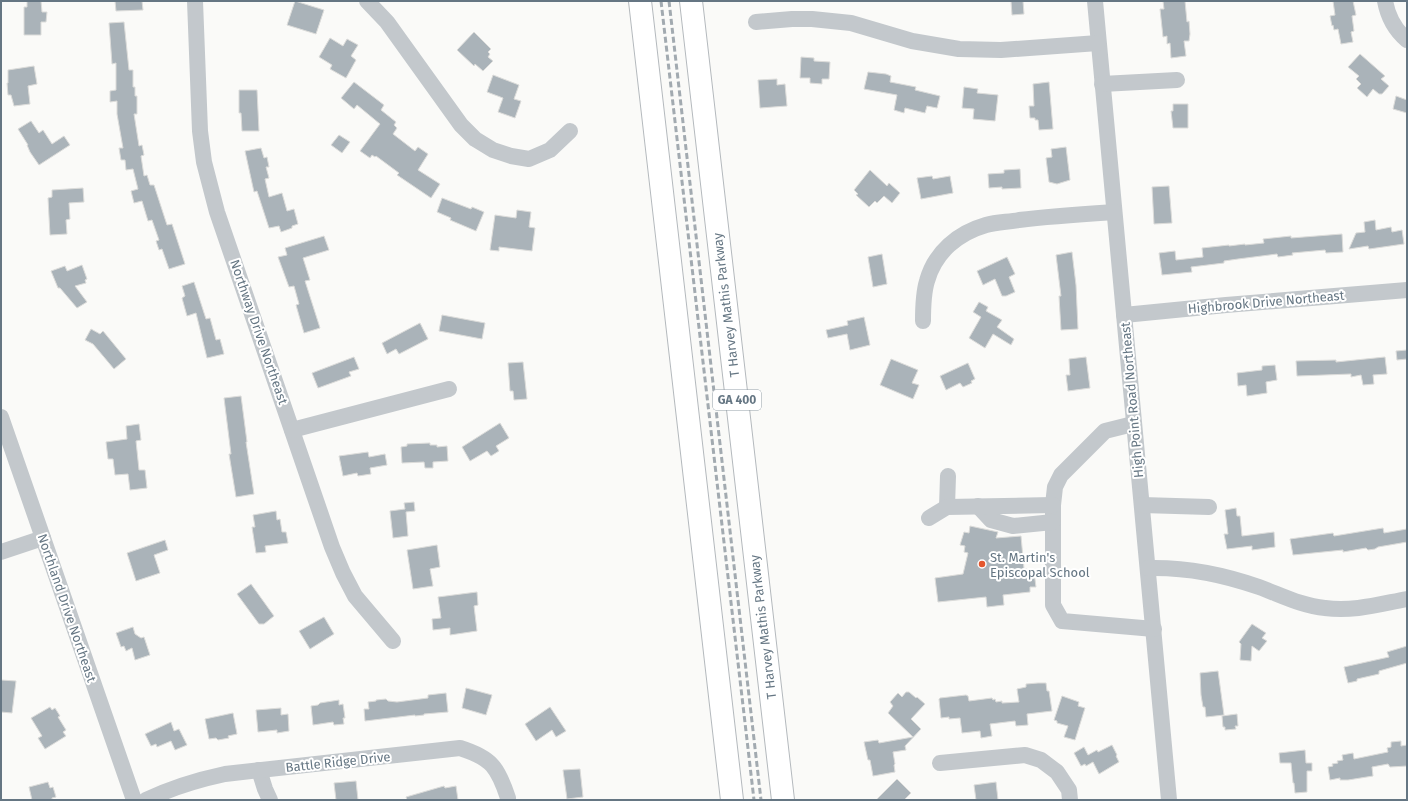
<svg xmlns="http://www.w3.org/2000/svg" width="1408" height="801" font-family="'Fira Sans',sans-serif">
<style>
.building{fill:#aab3b9;stroke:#dcdcda}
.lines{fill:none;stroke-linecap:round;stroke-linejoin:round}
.highway-casing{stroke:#b4b9bd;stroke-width:24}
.minor{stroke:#c3c8cc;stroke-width:16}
.highway{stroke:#fff;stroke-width:22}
.rail{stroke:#a2aab0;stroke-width:3;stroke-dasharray:6 3;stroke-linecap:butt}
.poi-dot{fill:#e4572e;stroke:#fff;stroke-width:1.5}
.labels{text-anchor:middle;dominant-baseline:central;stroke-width:4;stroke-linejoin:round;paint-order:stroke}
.shield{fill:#fff;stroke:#939fa8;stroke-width:1}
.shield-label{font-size:12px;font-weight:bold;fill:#657683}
.street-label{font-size:13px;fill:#657683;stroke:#fff}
.poi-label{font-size:13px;fill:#657683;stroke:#fff;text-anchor:start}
</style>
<rect width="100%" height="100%" fill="#fafaf8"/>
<g class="building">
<path d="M27 1H41L42 12H47L46 22H41V35H24V7H27Z"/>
<path d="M115 1H142L143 10 116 11Z"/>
<path d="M295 1 324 10 316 34 287 25Z"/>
<path d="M1011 1H1023L1024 14 1012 15Z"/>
<path d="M1163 1H1185L1187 22 1189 21 1190 34 1189 41H1184L1186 56 1171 58 1170 43 1167 44V36L1163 37 1160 9H1164Z"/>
<path d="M1333 1H1353L1356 15 1352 16 1354 31 1351 32 1353 42 1341 44 1338 29 1334 30 1333 25 1332 26 1330 16 1335 15Z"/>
<path d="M124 22 129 70H133V87H135V96H137V114H134L139 146 142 145 144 155 141 156 144 176 147 175 150 185H154L167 225 172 224 185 264 169 269 162 249 159 250 156 241 159 240 152 220 148 221 142 201 134 203 131 191 138 189 133 169 126 170 125 160H121L119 148H123L117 114V101L110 102V91L116 90V63L112 64 109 23Z"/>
<path d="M474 32 491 49 488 52 490 54 488 57 493 61 483 71 475 64 474 66 457 50Z"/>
<path d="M330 38 343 46 347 39 358 45 351 56 356 60 346 78 330 69 332 65 319 57Z"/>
<path d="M1360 54 1385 76 1381 79 1389 86 1382 94H1379L1373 89 1367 97 1357 88 1361 84 1356 79 1359 76 1348 67Z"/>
<path d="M801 57 814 58V61L830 62 829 79H822V84L810 83V78H800Z"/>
<path d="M34 66 37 84 28 86 30 104 14 106 11 95H8L7 83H8V70Z"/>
<path d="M868 72 886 74 891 76 890 82 916 87 915 90 940 96 937 108 927 106 925 113 905 108 904 113 894 110 897 95 864 89Z"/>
<path d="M493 75 519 85 514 99 521 101 515 118 498 112 503 98 487 92Z"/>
<path d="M777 79V85L785 84 787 106 760 108 758 80Z"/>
<path d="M354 82 384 105 381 110 396 122 394 125 397 128 393 134 415 151 418 147 428 154 418 170 440 184 431 198 397 175 399 173 376 156 375 157 372 155 370 158 360 151 380 124 357 105 354 109 341 98Z"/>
<path d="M1049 82 1053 129 1039 130 1038 120H1035V118H1030L1029 106H1034L1033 84Z"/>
<path d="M964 87 978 89 977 93 998 95 995 121 973 119 974 109 962 108Z"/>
<path d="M239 90H257L259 131H242L241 113H239Z"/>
<path d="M1396 96 1407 100V113L1393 109Z"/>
<path d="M1173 104H1188V128H1173L1171 111H1173Z"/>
<path d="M31 121 39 133 43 130 52 144 64 136 70 145 39 165 30 152 27 145H28L18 129Z"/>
<path d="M339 135 350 142 342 153 331 145Z"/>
<path d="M1066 147 1070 180 1057 184 1049 182 1046 158 1052 157 1051 149Z"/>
<path d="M261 148 264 158 267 157 269 167H266L269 178 265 179 269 197 282 193 287 211 294 209 298 224 292 226V228L281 232 279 226 269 228 257 191 254 192 245 151Z"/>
<path d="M1020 169 1021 188 1002 189V187L989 188 988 174 1004 173V170Z"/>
<path d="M870 170 887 186 889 183 900 193 892 203 884 196 877 203 875 201 869 207 856 195 858 194 854 190Z"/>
<path d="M932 176 933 179 950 176 953 193 921 199 917 178Z"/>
<path d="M1169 186 1172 223 1154 224 1152 187Z"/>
<path d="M83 188 84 202 69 203 70 219 66 220 67 234 50 235 48 198 52 197V190Z"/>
<path d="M442 198 471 209 472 207 484 212 476 231 450 220 451 218 437 212Z"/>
<path d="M517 210 531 212 529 227 535 228 532 251 499 247V251L490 250 495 215 516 218Z"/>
<path d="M1375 220 1376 230 1391 227 1392 232 1402 230 1404 244 1369 249 1368 246 1349 249 1356 233 1365 232 1364 222Z"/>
<path d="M1342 234 1343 252 1326 253 1325 250 1292 253 1293 255 1278 257 1277 254 1238 259 1224 261V263L1191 267 1192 272 1162 275 1159 253 1175 251 1176 260 1203 257 1202 248 1229 245V246L1245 244V245L1264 243 1263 239 1291 236V238Z"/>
<path d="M324 236 329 250 303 258 310 280 305 281 320 328 304 333 296 305 299 304 294 286 289 287 278 257 287 255 285 248Z"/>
<path d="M1072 252 1076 285 1078 329 1061 330 1059 296H1061L1056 255Z"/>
<path d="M882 254 887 284 873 287 868 257Z"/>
<path d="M1007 257 1015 274 1009 277 1015 292 1006 296H1002L995 279 983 285 977 271Z"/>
<path d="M82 265 87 279 85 280 86 283 75 286 87 302 77 308 60 288H58L51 271 65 266 67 271Z"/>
<path d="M194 282 206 319 210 318 216 340 220 339 224 354 207 358 196 313 187 316 182 298 185 296 182 286Z"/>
<path d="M979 302 988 307 986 311 1002 320 997 327 1014 339 1011 345 993 334 985 348 969 338 981 317 973 312Z"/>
<path d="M442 315 485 323 482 339 439 331Z"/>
<path d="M864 317 870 345 850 350 847 334 828 338 826 330 848 325 847 321Z"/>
<path d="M420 323 428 339 399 354 396 349 387 354 382 343Z"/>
<path d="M91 329 100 334 103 331 126 359 114 369 93 344 85 340Z"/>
<path d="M1407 350V359L1397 360 1396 351Z"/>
<path d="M354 357 359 369 349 372 351 376 318 388 312 373Z"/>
<path d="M1086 357 1090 388 1068 391 1066 375H1070L1069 359Z"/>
<path d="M1385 357 1387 374 1373 375 1374 384 1363 385 1361 375 1351 377V374L1297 376 1296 361 1336 360V362Z"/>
<path d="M891 359 918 370 912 383 919 385 913 399 880 385Z"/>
<path d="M523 362 527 399 514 400 513 391H510L508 363Z"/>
<path d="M968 363 975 379 971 381 972 383 963 387 960 383 946 390 940 376Z"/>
<path d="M1275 365 1277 380 1266 382 1267 393 1247 396 1246 385 1238 386 1237 373 1262 370V366Z"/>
<path d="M241 396 247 442H246L254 494 236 497 229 454H231L224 398Z"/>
<path d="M500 423 509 438 496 446 499 451 491 456 487 451 470 461 462 447Z"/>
<path d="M139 424 141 440 136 441 139 470H145L147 488 130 490 128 474 115 475 113 459H108L106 442 127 439 126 426Z"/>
<path d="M430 443V445H437V447L447 446 448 461 433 462V468H425L424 462 402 463 401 447 407 446V444Z"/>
<path d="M368 452 369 457 385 454 387 465 370 468 371 474 358 476 357 473 343 476 339 456Z"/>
<path d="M414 502 415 511 406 512 408 536 393 538 390 511 405 509 404 503Z"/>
<path d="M1236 508 1237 516H1240L1242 536 1274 532 1275 547 1252 550V546L1227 549 1224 534H1228L1225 510Z"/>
<path d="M276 511 277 520 280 519 282 532H286L288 543 265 546 266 552 256 553 252 527H255L253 515Z"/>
<path d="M970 526 998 532 996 538 1021 536 1024 569H1027L1028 573 1034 572 1036 587H1030V592L1003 595 1004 605 987 607 986 597 938 602 935 578 963 574 968 553 964 552 965 546 960 545 964 532 969 533Z"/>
<path d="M1383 528 1384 533 1407 529V542L1378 547 1375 549 1368 550 1366 548 1343 552V550L1293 555 1290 539 1333 533 1334 536Z"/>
<path d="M165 540 168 550 154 555 160 573 136 581 127 553Z"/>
<path d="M437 545 440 567 430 569 433 586 413 589 407 550Z"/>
<path d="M251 584 274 616 264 624H259L237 594Z"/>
<path d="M477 592 478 605 474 606 477 631 450 635V628L433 630 432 619 441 618 438 597Z"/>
<path d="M324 617 334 634 310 649 299 631Z"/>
<path d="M1252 624 1266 633 1262 638 1267 641 1259 651 1252 646 1251 661 1240 660 1241 644 1239 642Z"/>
<path d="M133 627 135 634 141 638 144 637 150 655 135 660 132 648 126 651 124 646 121 647 116 633Z"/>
<path d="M1407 646V663L1379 671V674L1357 679V681L1348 683 1344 667 1389 657 1387 652Z"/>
<path d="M1218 671 1224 715 1206 717 1205 707H1203L1201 695 1200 673Z"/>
<path d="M1 680 16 681 12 713 1 712Z"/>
<path d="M1038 683H1046L1047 691H1049L1052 711 1027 714 1028 725 1016 726 1015 721 990 724 992 736 981 738 980 731 962 733 960 718 949 719V717L941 718 939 699 940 698 966 695 968 696 969 701 992 698 993 700 995 699 996 702 1002 701V703L1019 702 1017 689 1026 687V684Z"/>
<path d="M466 688 492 695 486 715 462 708Z"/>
<path d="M906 692H909L916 698 917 697 925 704 911 719 921 729 905 746 906 750 893 752 895 764 894 765 895 772 873 776 870 760H868L864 742 878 740 879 743 913 737 888 713 893 706 890 702 898 693 902 697Z"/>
<path d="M446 693 448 712 424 714V715L415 716V715L365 721 364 709H369L368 702 376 701V700L386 699 388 701 397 702 428 698V695Z"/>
<path d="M1062 696 1079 702 1078 706 1085 708 1075 740 1064 737 1068 726 1057 723V721L1054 720Z"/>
<path d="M339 700V705L343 704 345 718H343L344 724 334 725 333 722 313 725 311 706 318 705 320 703Z"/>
<path d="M50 707 52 710 55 708 60 716 58 717 66 730 63 732 66 736 45 749 38 738 42 736 31 718Z"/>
<path d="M550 707 566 731 556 737 552 730 536 741 525 724Z"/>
<path d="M281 708V715L288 714 289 731 277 733V730L258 732 256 710Z"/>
<path d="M233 713 237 734 228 736 229 738 218 740 216 738 209 739 205 719Z"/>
<path d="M1237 714 1238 726H1235L1236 729 1225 730V727H1223L1222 716Z"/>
<path d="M171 722 174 731 179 729 187 745 175 750 171 741 157 747 156 744 151 746 145 734Z"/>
<path d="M1401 741V746L1407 745V766L1390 767 1388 764 1372 767 1373 776 1348 780H1340V778L1330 780 1328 767 1333 766 1332 764 1338 763 1337 761 1343 760 1342 755 1353 753 1354 759 1388 752 1387 748 1391 747V742Z"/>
<path d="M1112 745 1117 755 1116 756 1119 762 1099 774 1093 762 1086 766 1085 764 1081 766 1074 753 1084 747 1088 755 1097 750 1098 752Z"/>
<path d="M1305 750 1306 763H1312V771H1307V792L1295 793 1294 783H1293L1291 763H1280L1279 753Z"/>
<path d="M580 769 583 797 567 799 563 770Z"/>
<path d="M897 779 911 793 904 800H876Z"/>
<path d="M356 781 358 800H336L334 783Z"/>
<path d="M48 782 50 788 53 787 56 797 52 798V800H32L29 787Z"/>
<path d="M996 782 998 800H976L974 785Z"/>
<path d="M444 786 445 788 456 786 458 800H407L406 797Z"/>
</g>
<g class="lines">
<defs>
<g id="highway">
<path d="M640 1 732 800"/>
<path d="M691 1 783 800"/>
</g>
</defs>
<use href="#highway" class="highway-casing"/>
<g class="minor">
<path d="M195 1 200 131 204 162 217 212 332 547 343 573 355 596 393 641"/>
<path d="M367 1 387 22 461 125 475 139 493 150 511 156 529 159 550 150 570 131"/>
<path d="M1095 1 1169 800"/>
<path d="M1385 1C1388 17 1395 30 1407 40"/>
<path d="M756 22 792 19H812L851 23 912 41 959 49 1001 50 1098 43"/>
<path d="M1102 84 1177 80"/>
<path d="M1124 315 1226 305 1407 290"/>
<path d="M923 321C923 308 923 294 927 281 935 252 958 233 986 225 997 222 1009 222 1019 220 1051 216 1083 214 1114 212"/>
<path d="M1 417 134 800"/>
<path d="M1133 424 1105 431 1061 475 1055 487 1053 505V605L1062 621 1154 629"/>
<path d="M292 430 449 389"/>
<path d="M1142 505 1209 507"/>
<path d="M978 506 991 520 1013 526 1053 522"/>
<path d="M947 507 948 476"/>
<path d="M929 518 947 507 1053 505"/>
<path d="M1 552 43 538"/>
<path d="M1148 568C1187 567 1222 574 1259 587 1281 595 1302 606 1325 608 1353 612 1380 604 1407 599"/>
<path d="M940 763 1025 755 1041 760 1057 772 1069 790 1070 800"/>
<path d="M259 770 265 789 270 800"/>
<path d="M146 800C171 788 197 780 225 774L460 748C492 758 498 768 508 798"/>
</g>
<use href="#highway" class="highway"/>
<g class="rail">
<path d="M661 1 754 800"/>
<path d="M669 1 761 800"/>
</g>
</g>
<circle class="poi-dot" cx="982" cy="564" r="4"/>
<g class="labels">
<rect class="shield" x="713" y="390" width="48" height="20" rx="3"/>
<g class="shield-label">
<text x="737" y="400">GA 400</text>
</g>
<g class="street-label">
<text transform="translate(1266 302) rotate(-5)">Highbrook Drive Northeast</text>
<text transform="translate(726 305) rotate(-97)">T Harvey Mathis Parkway</text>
<text transform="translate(259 332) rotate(71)">Northway Drive Northeast</text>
<text transform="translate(1132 400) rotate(-95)">High Point Road Northeast</text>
<text transform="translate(67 608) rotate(71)">Northland Drive Northeast</text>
<text transform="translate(763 627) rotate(-97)">T Harvey Mathis Parkway</text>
<text transform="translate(338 762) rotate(-6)">Battle Ridge Drive</text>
</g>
<g class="poi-label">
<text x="990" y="557">St. Martin's<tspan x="990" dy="15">Episcopal School</tspan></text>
</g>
</g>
<rect width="1408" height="801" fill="none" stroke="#657683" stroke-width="4"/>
</svg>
